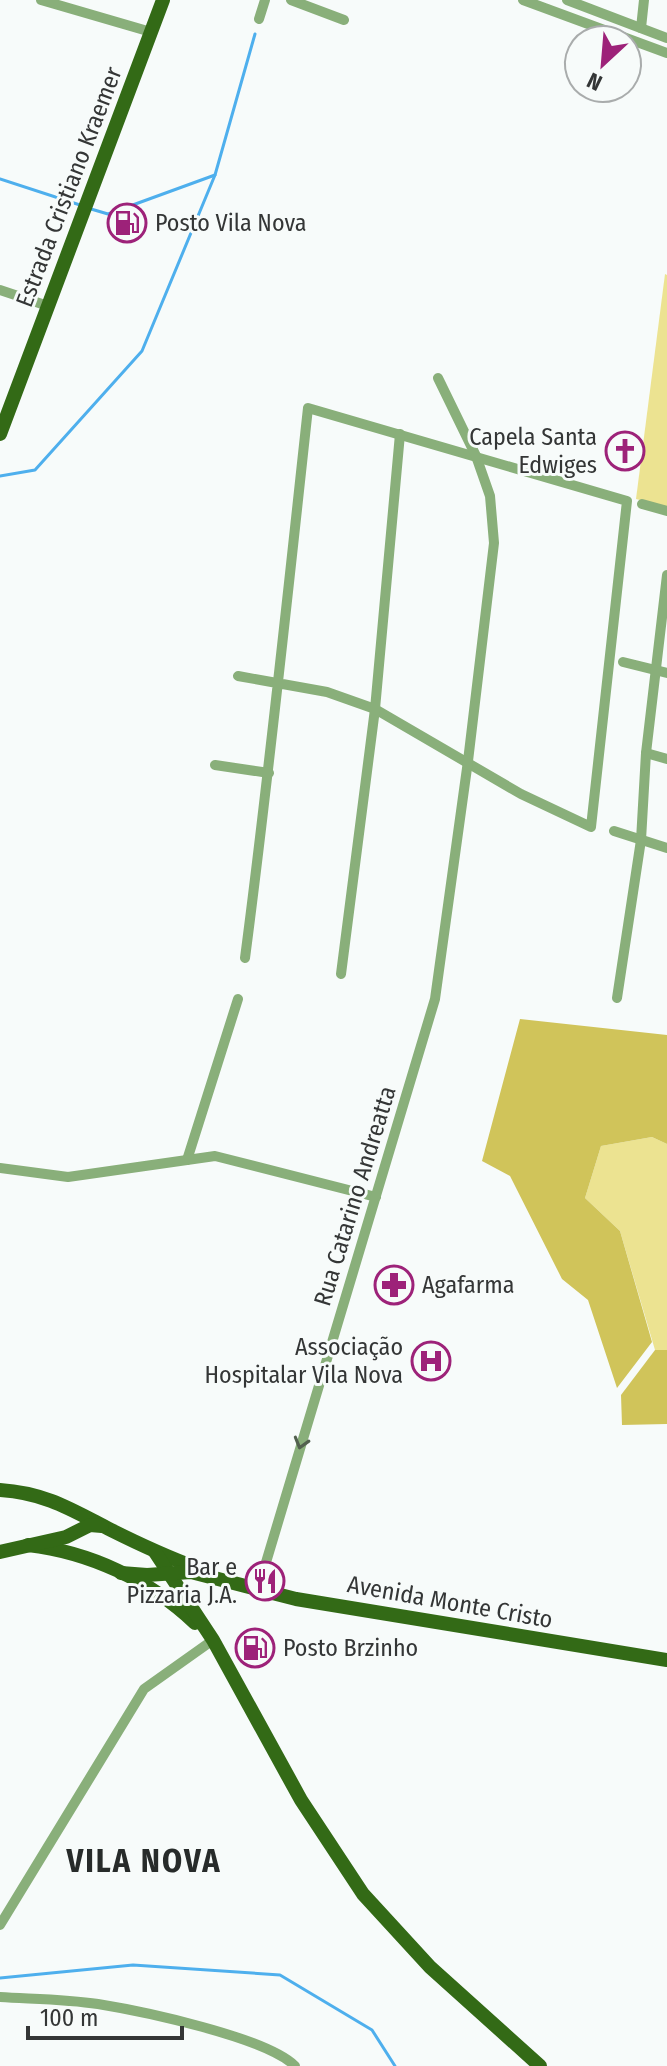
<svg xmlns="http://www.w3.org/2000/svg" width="667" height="2066" font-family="'Fira Sans Condensed',sans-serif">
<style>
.green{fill:#ece391}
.forest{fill:#d0c45a}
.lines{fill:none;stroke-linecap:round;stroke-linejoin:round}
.stream{stroke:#4eafed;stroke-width:3}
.minor{stroke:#89af7a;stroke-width:10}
.major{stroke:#336a16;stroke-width:14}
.oneway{stroke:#52604e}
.labels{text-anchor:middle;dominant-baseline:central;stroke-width:6;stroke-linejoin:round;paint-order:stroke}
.street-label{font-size:24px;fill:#343636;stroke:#f7fbfa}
.poi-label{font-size:24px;fill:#343636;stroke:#f7fbfa;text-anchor:start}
.district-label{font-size:32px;font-weight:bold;letter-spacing:2px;fill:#272b2a;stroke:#f7fbfa}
</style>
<rect width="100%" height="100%" fill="#f7fbfa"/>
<g class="green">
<path d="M665 274 667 275V507L636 499Z"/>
<path d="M652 1137 667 1144V1350H655L620 1231 585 1198 601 1146Z"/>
</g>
<g class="forest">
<path d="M520 1019 667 1035V1144L652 1137 601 1146 585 1198 620 1231 652 1342 617 1388 588 1300 562 1279 510 1176 482 1161Z"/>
<path d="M655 1350H667V1424L622 1425 621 1395Z"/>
</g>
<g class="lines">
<g class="stream">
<path d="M0 179 80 205"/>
<path d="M91 209 108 214 215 175"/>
<path d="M0 476 35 470 142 351 215 175 255 34"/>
<path d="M0 1978 133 1965 280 1975 372 2030 395 2066"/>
</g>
<g class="minor">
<path d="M41 0 151 32"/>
<path d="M291 0 344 20"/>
<path d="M523 0 667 53"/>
<path d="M567 0 667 38"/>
<path d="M259 19 265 0"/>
<path d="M641 28 644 0"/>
<path d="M0 290 48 306"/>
<path d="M642 504 667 511"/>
<path d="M623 662 667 673"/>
<path d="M238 676 327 692 375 709 521 794 591 827 627 501 308 408C288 591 269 775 245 958"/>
<path d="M646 753 667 759"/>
<path d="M215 765 269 773"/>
<path d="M614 831 667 848"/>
<path d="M341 974 375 709 400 434"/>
<path d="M617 998 641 840 646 753 667 575"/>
<path d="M187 1160 238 999"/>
<path d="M0 1168 68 1177 215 1156 376 1197"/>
<path d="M258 1589 435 999 468 761 494 543 490 496 476 456 438 378"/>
<path d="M0 1925 144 1689 213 1640"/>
<path d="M0 1997C32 1999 66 1999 98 2004 141 2011 266 2037 295 2066"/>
</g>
<g class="major">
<path d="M0 434 163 0"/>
<path d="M0 1490C46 1493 72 1510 111 1530 139 1544 167 1557 197 1568"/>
<path d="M28 1545C89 1552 150 1580 195 1623"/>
<path d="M0 1552 66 1537 90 1525 102 1526"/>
<path d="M155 1552 213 1640 301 1800 363 1894 430 1967 540 2066"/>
<path d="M121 1573 147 1575 191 1572 296 1599 667 1660"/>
</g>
</g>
<defs><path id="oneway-chevron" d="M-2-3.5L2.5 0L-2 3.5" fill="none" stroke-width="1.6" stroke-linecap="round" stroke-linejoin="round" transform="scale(2)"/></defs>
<use class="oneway" href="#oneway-chevron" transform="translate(301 1443) rotate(106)"/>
<defs>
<symbol id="fuel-ring" viewBox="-11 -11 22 22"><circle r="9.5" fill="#f7fbfa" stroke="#9d2279" stroke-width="1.5"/><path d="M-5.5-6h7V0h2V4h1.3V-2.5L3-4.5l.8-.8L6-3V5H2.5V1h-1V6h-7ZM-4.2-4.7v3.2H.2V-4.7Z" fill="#9d2279"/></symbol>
<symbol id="church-ring" viewBox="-11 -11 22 22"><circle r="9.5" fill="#f7fbfa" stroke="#9d2279" stroke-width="1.5"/><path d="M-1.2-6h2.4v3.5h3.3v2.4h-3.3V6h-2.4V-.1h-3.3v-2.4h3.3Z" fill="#9d2279"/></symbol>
<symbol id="pharmacy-ring" viewBox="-11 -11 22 22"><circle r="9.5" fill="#f7fbfa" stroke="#9d2279" stroke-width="1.5"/><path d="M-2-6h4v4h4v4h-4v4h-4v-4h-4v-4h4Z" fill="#9d2279"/></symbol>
<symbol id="hospital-ring" viewBox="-11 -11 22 22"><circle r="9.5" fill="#f7fbfa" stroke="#9d2279" stroke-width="1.5"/><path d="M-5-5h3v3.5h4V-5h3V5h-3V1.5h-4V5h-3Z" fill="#9d2279"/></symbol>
<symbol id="restaurant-ring" viewBox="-11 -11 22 22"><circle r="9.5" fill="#f7fbfa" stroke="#9d2279" stroke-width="1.5"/><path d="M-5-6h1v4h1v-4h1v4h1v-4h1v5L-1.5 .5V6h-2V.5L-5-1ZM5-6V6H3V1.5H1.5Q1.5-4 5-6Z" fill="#9d2279"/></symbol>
</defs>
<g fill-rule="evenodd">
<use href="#fuel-ring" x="105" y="201" width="44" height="44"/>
<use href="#church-ring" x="603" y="429" width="44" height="44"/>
<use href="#pharmacy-ring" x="372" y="1263" width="44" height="44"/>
<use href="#hospital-ring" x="409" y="1339" width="44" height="44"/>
<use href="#restaurant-ring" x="243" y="1559" width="44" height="44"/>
<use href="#fuel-ring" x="233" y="1626" width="44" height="44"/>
</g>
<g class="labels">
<g class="street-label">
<text transform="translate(69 187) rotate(-69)">Estrada Cristiano Kraemer</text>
<text transform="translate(355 1196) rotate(-73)">Rua Catarino Andreatta</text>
<text transform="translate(450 1602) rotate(10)">Avenida Monte Cristo</text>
</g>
<g class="poi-label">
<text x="155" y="223">Posto Vila Nova</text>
<text x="597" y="437" text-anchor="end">Capela Santa<tspan x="597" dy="28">Edwiges</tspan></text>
<text x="422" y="1285">Agafarma</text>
<text x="403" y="1347" text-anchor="end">Associação<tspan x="403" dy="28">Hospitalar Vila Nova</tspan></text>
<text x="237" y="1567" text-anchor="end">Bar e<tspan x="237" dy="28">Pizzaria J.A.</tspan></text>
<text x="283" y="1648">Posto Brzinho</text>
</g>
<g class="district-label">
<text x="144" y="1861">VILA NOVA</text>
</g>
</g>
<g transform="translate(603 64) rotate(206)"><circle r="38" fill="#f7fbfa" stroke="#a9acac" stroke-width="2"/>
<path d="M0-6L14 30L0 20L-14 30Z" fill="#9d2279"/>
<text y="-12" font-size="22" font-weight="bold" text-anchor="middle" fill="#343636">N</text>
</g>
<path d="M28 2026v12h154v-12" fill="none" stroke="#343636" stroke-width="4"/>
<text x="40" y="2026" font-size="24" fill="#343636" stroke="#f7fbfa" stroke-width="6" paint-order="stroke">100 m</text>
</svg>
